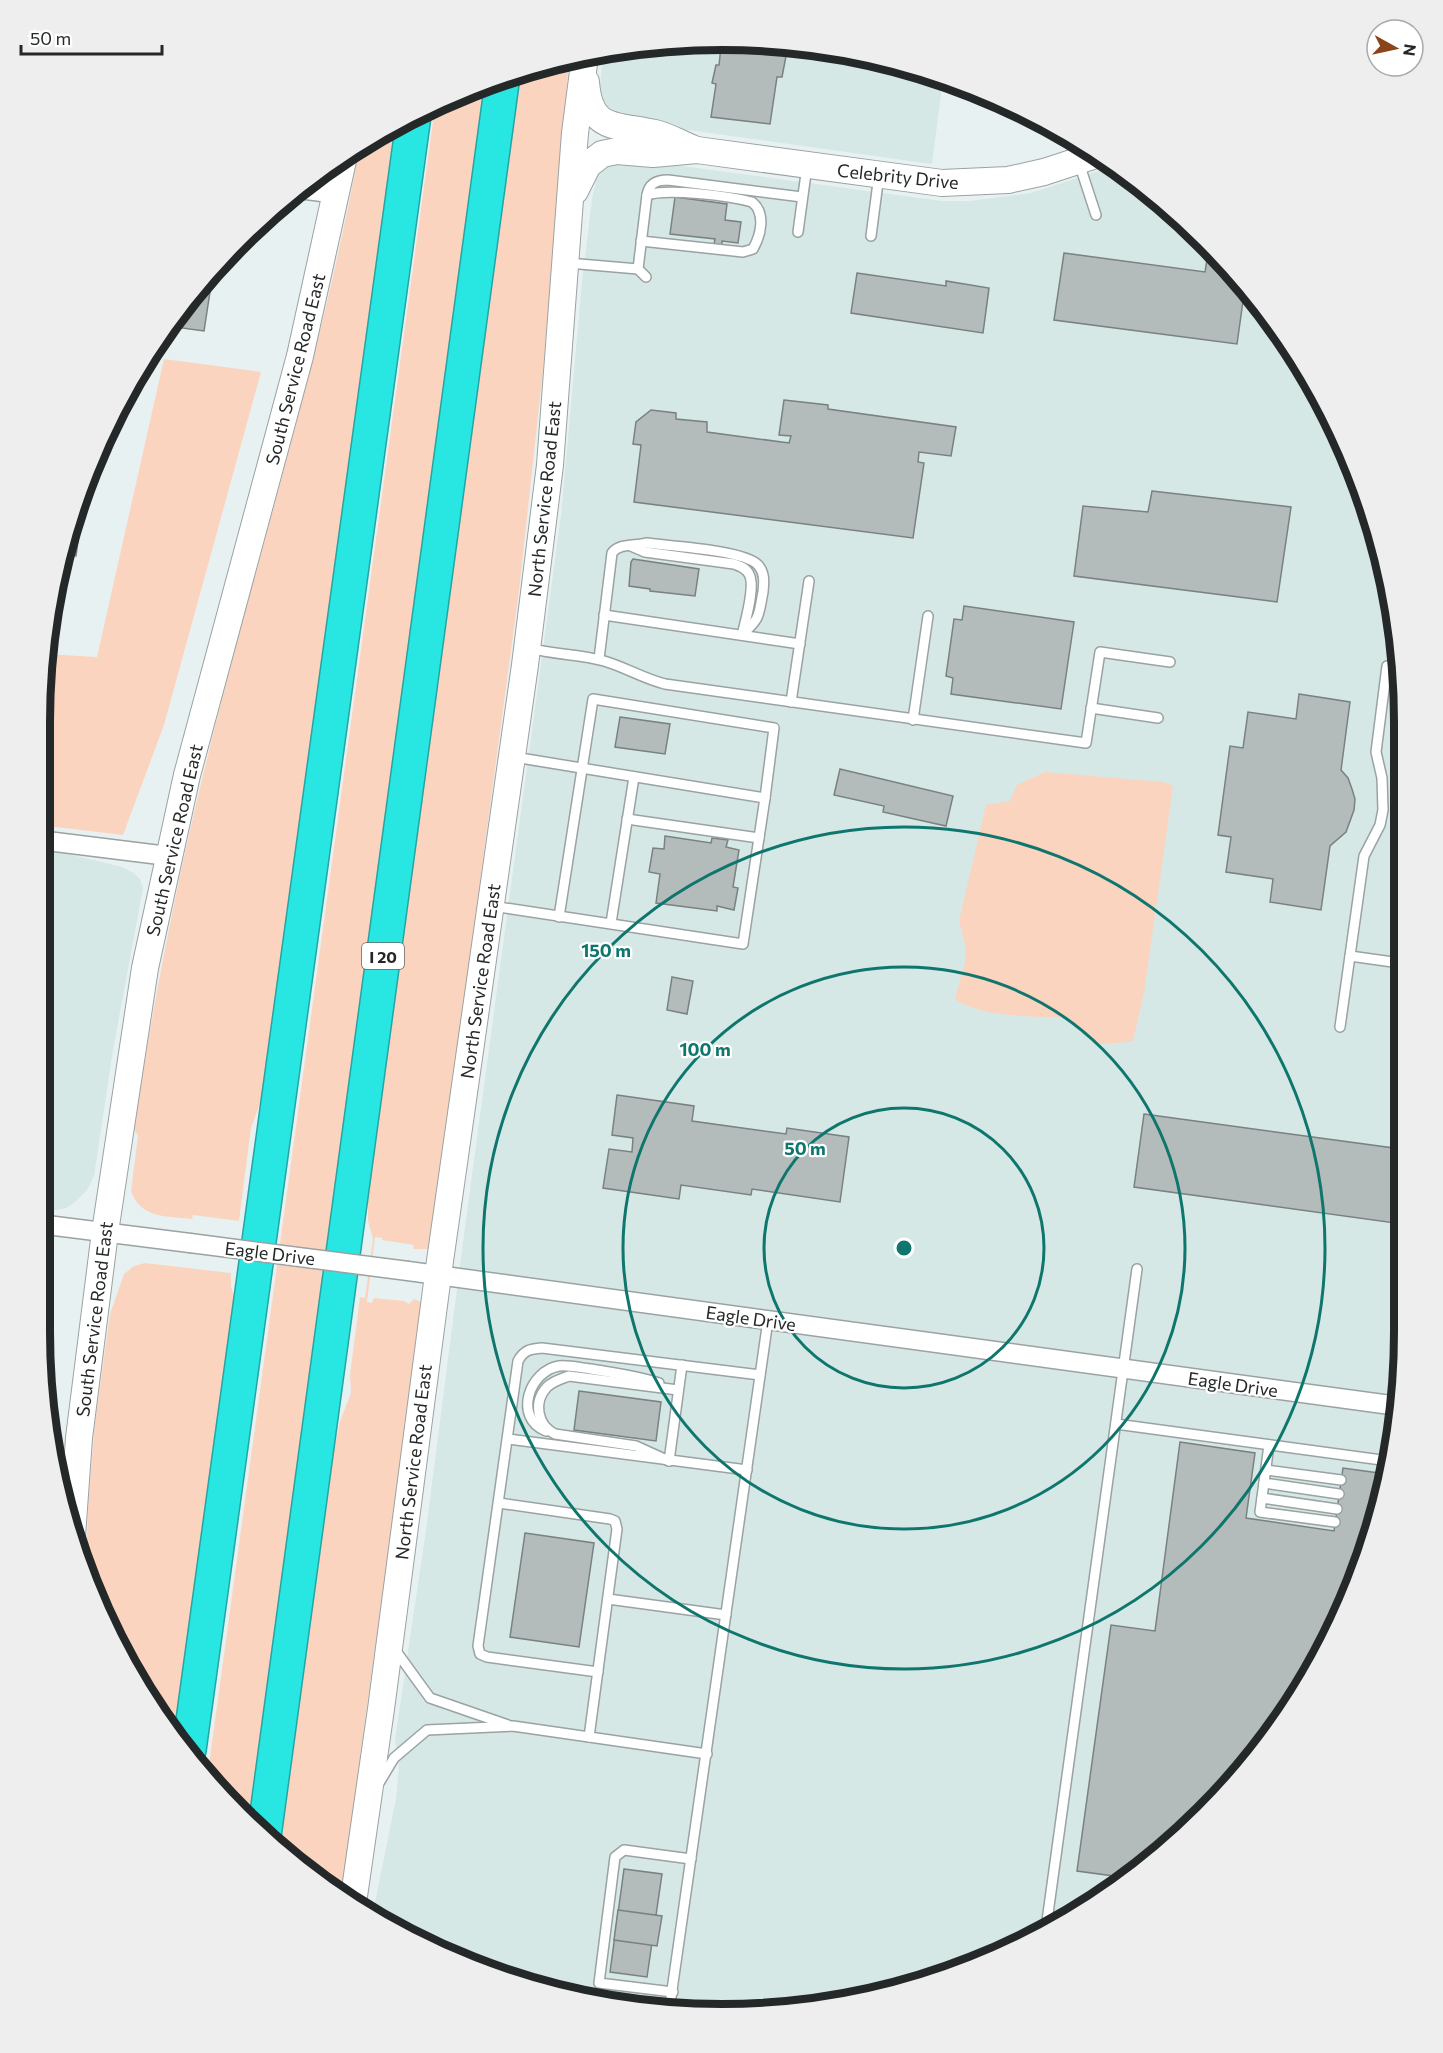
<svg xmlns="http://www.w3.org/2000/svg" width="1443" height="2053" font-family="Commissioner,sans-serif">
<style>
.built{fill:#d5e8e6}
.green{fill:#fbd4c0}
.building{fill:#b3bcbb;stroke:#798181;stroke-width:1.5}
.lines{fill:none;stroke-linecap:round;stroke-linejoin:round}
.lane-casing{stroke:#9aa2a2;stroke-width:12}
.street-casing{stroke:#9aa2a2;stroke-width:21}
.secondary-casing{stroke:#9aa2a2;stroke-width:28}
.highway-casing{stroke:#27a4a2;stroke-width:36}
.lane{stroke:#fff;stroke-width:9}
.street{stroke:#fff;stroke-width:18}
.secondary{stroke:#fff;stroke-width:26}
.highway{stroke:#28e7e3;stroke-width:33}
.street-bridge-casing{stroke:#9aa2a2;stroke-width:21;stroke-linecap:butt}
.street-bridge{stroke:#fff;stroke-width:18}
.ring{fill:none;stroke:#0f766e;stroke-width:3}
.labels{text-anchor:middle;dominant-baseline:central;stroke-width:4.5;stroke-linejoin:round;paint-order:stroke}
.shield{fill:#fff;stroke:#666868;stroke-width:1.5}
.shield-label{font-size:16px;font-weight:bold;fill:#252828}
.street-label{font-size:18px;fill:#252828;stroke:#fff}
.rim{fill:none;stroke:#252828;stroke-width:8}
.centre{fill:#0f766e;stroke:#fff;stroke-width:3}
.ring-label{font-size:18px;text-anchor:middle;font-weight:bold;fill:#0f766e;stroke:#fff;stroke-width:4.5;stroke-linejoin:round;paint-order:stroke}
</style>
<rect width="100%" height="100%" fill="#e8f1f1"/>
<g class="built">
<path d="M766 40 898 62 943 79 932 164 645 124 611 115 602 102 600 86 603 52 632 45Z"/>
<path d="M638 160 942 201H969L1031 193 1114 166 1137 180 1234 271 1334 420 1368 502 1398 632 1403 1376 1381 1508 1263 1747 1172 1844 1023 1944 854 2001 722 2014 633 2008 460 1962 372 1917 396 1799 399 1765 395 1740 426 1530 465 1227 561 515 582 282 592 199 597 177 601 165Z"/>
<path d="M39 851 64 853 122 867 132 872 140 879 143 888 113 1050 94 1176 87 1190 75 1202 66 1208 46 1212H39Z"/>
</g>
<g class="green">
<path d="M569 60 543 370 519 591 431 1245 428 1249H413L414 1245 382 1240V1238L375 1237 367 1302 372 1303 374 1298 404 1301 409 1304 414 1299 421 1302 422 1305 341 1895 280 1850 333 1454 340 1421 351 1393 350 1375 360 1297 365 1298 373 1239 368 1221V1200L374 1148 519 71Z"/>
<path d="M486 82 250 1820 208 1772 435 106Z"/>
<path d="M400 122 263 1095 251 1128 239 1221 193 1215 192 1219C168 1216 140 1219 131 1191L138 1136 134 1129C156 982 186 836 224 692 271 510 327 330 360 145L380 131Z"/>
<path d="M164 359 261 372 164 725 123 835 39 825V721L46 654 97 657Z"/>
<path d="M1045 772 1164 782 1173 786 1144 993 1133 1041 1129 1042 1098 1044 1068 1017C1038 1017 979 1017 955 999L965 962 966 948 959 921 986 805 1010 801 1017 785Z"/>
<path d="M145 1263 231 1273V1287L237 1305 178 1738 154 1710 91 1593 86 1577 88 1506 95 1423 110 1314 124 1274 134 1266Z"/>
</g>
<g class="building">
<path d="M721 47 786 56 782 77H777L770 124 711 117 716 84 712 83 716 65H719Z"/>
<path d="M675 197 727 204 725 220 741 222 738 243 722 241V245L714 244 715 239 670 234Z"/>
<path d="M1064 253 1205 272 1208 253 1217 255 1234 271 1245 287 1237 344 1054 320Z"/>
<path d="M857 273 946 286V281L989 288 983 333 851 313Z"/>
<path d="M195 290 210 292 204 331 167 326 180 306Z"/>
<path d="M784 400 828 405V409L956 427 951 456 919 452 918 462 924 463 913 538 634 502 641 445 633 444 636 422 651 410 676 413V419L707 422V432L789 443 791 436 779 435Z"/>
<path d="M98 446 94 486 83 485 91 461Z"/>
<path d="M1152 491 1291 507 1277 602 1074 576 1083 506 1148 512Z"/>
<path d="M76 510 82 511 76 556 63 554Z"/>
<path d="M633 559 699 569 695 596 650 591V589L629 586 631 562Z"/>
<path d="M53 587 57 588 55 600 63 601 60 618 52 617 50 628H48Z"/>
<path d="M964 606 1074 622 1061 709 951 694 953 678 946 676 954 619 962 620Z"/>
<path d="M1299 694 1350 702 1341 770 1348 778 1352 789 1355 799 1354 810 1346 832 1330 846 1321 910 1270 902 1273 879 1226 872 1231 837 1218 835 1230 746 1243 748 1248 712 1296 719Z"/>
<path d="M620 717 670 724 665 754 615 747Z"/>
<path d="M840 769 953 796 946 826 883 812 884 806 834 795Z"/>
<path d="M665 836 711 843 712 838 728 840 726 847 739 850 733 887 738 888 734 910 717 906V911L656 903 660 874 649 872 653 848 664 849Z"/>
<path d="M672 977 693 981 687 1014 667 1010Z"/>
<path d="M617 1095 694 1106 692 1121 786 1134 787 1128 849 1137 840 1202 752 1189 751 1195 681 1185 679 1199 603 1188 609 1149 632 1152 633 1138 612 1135Z"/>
<path d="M1144 1114 1401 1149 1402 1224 1134 1187Z"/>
<path d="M579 1391 661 1402 656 1441 574 1430Z"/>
<path d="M1180 1442 1255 1453 1246 1518 1334 1531 1343 1468 1386 1474 1381 1508 1334 1633 1263 1747 1172 1844 1121 1879V1877L1077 1871 1111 1625 1155 1631Z"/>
<path d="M525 1533 594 1543 579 1647 510 1637Z"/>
<path d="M624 1869 662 1874 647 1977 610 1972Z"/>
<path d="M618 1910 662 1916 657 1946 614 1940Z"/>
</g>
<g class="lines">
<defs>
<g id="lane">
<path d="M1079 163 1096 215"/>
<path d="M798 232 807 166"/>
<path d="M871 236 879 175"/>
<path d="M641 241 743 252 753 249C761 235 766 213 752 202 730 196 667 188 647 195"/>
<path d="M568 263 638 269 646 277"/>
<path d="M638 269 647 195C649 183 657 180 668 180L802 197"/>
<path d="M631 546 645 552 734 564C740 566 746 568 749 574 756 586 745 622 742 635"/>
<path d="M604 615 800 644"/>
<path d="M530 648C554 655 580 654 604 661 625 667 644 679 665 684L1086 743 1100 652 1170 662"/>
<path d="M599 659 612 553C619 543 635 546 646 543 669 546 745 550 758 565 765 573 764 582 763 592 758 617 761 617 742 635"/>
<path d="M791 702 809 581"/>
<path d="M1091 708 1158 718"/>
<path d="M913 720 928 616"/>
<path d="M627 819 759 838"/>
<path d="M492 906 743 944 765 798 514 757"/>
<path d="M559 917 593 699 774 728 765 798"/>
<path d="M611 923 634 777"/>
<path d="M1350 956 1400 963"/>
<path d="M1340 1027 1364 856 1380 825 1383 810 1382 778 1376 752 1387 666"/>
<path d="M1116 1424 1389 1461"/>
<path d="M546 1431C513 1418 529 1371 559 1366 569 1365 581 1368 591 1369 614 1373 637 1376 659 1383"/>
<path d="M508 1439 747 1470"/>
<path d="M1269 1445 1260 1512 1335 1522"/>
<path d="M669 1461 636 1446 555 1434C537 1425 533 1402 547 1387 553 1381 561 1379 569 1376L678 1390"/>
<path d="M669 1461 682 1365"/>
<path d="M1266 1470 1341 1480"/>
<path d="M1264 1483 1339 1494"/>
<path d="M1262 1498 1337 1509"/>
<path d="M499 1503 610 1519 615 1521 617 1529 589 1737"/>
<path d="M608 1599 726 1615"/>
<path d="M393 1647 430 1698 508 1725"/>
<path d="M598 1672 487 1657 480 1654 478 1646 518 1361C524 1350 530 1349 542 1348L760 1375"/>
<path d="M379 1783 394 1758 427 1730 513 1726 707 1754"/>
<path d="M1046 1928 1137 1269"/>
<path d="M673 1992 599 1983 615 1857 624 1850 691 1859"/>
<path d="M669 2011 768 1320"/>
</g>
<g id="street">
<path d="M299 189 337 194"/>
<path d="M39 840 168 856"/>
<path d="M39 1224 190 1243"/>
<path d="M408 1271 1398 1406"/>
</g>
<g id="secondary">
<path d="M586 82C590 133 617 124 655 133 668 136 681 144 694 149"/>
<path d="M575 191 588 165 602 154 617 151 653 154 697 150 942 183 1008 180 1044 172 1096 155"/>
<path d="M72 1536 79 1438 105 1232 145 968 187 775 300 356 344 156"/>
<path d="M353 1903 381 1709 438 1275 525 665 550 465 575 133 585 56"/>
</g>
<g id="highway">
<path d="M189 1750 414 115"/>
<path d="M264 1836 503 75"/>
</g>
</defs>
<use href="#lane" class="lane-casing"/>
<use href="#street" class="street-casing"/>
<use href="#secondary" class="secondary-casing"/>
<use href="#highway" class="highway-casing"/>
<use href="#lane" class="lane"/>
<use href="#street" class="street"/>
<use href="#secondary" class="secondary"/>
<use href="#highway" class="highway"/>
<defs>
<path id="street-bridge" d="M190 1243 408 1271"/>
</defs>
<use href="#street-bridge" class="street-bridge-casing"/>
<use href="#street-bridge" class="street-bridge"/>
</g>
<g class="ring">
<circle cx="904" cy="1248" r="140"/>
<circle cx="904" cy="1248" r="281"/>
<circle cx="904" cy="1248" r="421"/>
</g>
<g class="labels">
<rect class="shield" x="362" y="943" width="42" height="26" rx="4.5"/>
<g class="shield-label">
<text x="383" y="956">I 20</text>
</g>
<g class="street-label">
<text transform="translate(898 176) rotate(6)">Celebrity Drive</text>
<text transform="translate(295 369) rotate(-76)">South Service Road East</text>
<text transform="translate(544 499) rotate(-84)">North Service Road East</text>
<text transform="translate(174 840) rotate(-77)">South Service Road East</text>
<text transform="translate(480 981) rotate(-82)">North Service Road East</text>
<text transform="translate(270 1253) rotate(7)">Eagle Drive</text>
<text transform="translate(751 1318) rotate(8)">Eagle Drive</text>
<text transform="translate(94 1319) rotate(-83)">South Service Road East</text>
<text transform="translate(1233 1384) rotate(8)">Eagle Drive</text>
<text transform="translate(413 1462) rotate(-83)">North Service Road East</text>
</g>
</g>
<path d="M0 0H1443V2053H0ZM722 50H722A672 672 0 0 1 1394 722V1332A672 672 0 0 1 722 2004H722A672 672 0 0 1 50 1332V722A672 672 0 0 1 722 50Z" fill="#eee" fill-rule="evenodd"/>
<path class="rim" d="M722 50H722A672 672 0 0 1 1394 722V1332A672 672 0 0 1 722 2004H722A672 672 0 0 1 50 1332V722A672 672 0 0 1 722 50Z"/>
<circle cx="904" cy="1248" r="9" class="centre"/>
<g class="ring-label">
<text x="606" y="957">150 m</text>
<text x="705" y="1056">100 m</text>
<text x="805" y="1155">50 m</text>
</g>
<g transform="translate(1395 48) rotate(98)"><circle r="28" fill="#ffffff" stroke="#a8a9a9" stroke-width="1.5"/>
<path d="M0-4.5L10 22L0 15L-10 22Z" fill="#8a451b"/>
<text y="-9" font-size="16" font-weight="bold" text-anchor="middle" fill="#252828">N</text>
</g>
<path d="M21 45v9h141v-9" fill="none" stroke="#252828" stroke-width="3"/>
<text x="30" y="45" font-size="18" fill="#252828" stroke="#ffffff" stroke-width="4.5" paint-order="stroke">50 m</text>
</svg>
